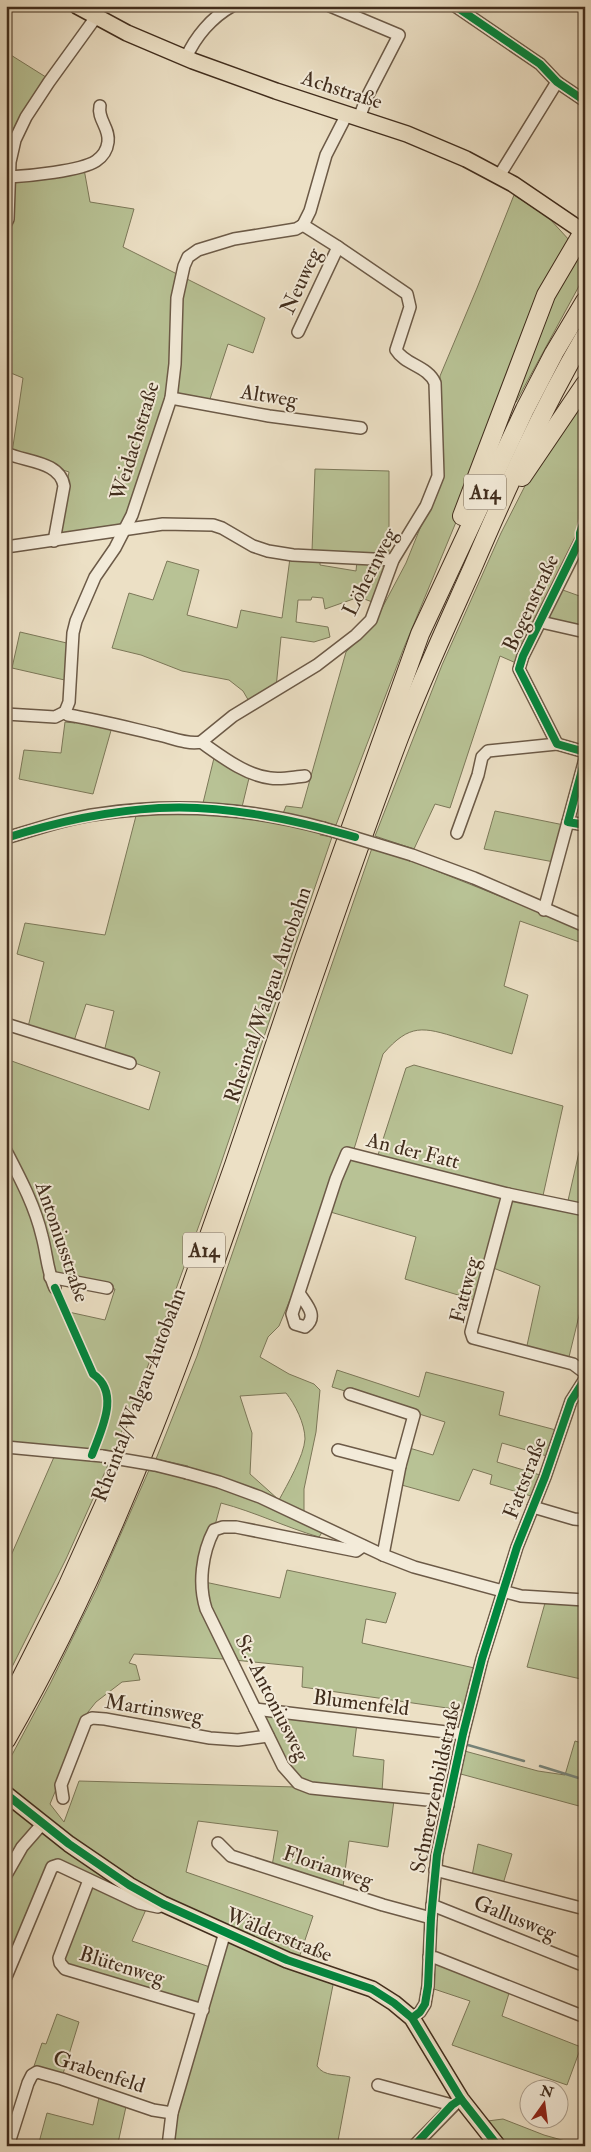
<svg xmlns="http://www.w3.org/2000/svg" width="591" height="2152" font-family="'IM FELL Double Pica',serif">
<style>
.green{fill:#b8c295;stroke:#7c7859;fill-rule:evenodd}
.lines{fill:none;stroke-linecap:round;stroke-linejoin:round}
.stream{stroke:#768379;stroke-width:2.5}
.minor-casing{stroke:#6c5a47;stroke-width:14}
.major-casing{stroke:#412d1d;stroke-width:18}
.highway-casing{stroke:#412d1d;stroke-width:20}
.minor{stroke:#f3ebd9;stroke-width:11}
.major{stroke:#ece0c5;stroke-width:15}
.highway{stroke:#ece0c5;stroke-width:18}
.minor-bridge-casing{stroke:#6c5a47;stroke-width:14;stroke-linecap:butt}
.minor-bridge{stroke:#f3ebd9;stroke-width:11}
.cycleway-casing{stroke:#f3ebd9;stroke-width:11}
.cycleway{stroke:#00873e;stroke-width:8}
.labels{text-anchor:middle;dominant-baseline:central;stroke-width:4;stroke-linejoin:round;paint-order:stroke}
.shield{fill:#f3ebd9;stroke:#766655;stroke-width:1}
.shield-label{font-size:20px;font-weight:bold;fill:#412d1d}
.street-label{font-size:21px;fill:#412d1d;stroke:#f3ebd9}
</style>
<rect width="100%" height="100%" fill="#ece0c5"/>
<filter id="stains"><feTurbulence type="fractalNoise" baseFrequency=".004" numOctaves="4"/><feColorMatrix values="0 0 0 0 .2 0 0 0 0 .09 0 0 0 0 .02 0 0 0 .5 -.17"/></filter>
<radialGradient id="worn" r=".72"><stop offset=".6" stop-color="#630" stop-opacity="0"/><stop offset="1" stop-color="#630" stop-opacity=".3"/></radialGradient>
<g class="green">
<path d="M6 52 49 79 12 142 7 179 84 169 90 202 134 209 123 247 265 318 253 353 228 344 209 402 170 397 124 529 57 539 69 472 12 453 23 378 6 371Z"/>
<path d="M514 195 549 218 570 241V246L544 291 528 328 478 469 403 650 336 825 324 823 320 835 332 837 216 1178 153 1353 114 1451 105 1450 100 1461 109 1463 66 1559 6 1679V1567L54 1457 6 1447V1174L19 1181 35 1218 46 1270 64 1311 105 1320 115 1289 50 1276 42 1227 17 1169 6 1152V1059L149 1110 160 1072 104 1052 114 1011 86 1004 74 1041 28 1027 44 962 17 954 25 923 105 935 137 812 178 811 280 821 286 806 302 808 346 652 372 627 406 563 440 479V376L477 288Z"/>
<path d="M585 244V275L516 402H514L549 297Z"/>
<path d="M585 395V516L577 538 516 663 500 656 450 808 435 804 414 849 375 836 442 665 501 533 528 480Z"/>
<path d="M315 469 389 471V555L312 551Z"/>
<path d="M290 558H320V565L356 571 357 561 386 563 375 603 359 597 325 609 323 598 312 597 311 600H298L296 622 328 627 330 637 314 642 281 637 276 688 250 703 243 691 229 680 182 671 141 655 112 648 129 593 153 600 167 561 199 570 187 615 237 628 241 610 282 618Z"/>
<path d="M560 589 585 598V630L548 621 546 614Z"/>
<path d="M20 632 71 644 69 681 12 668Z"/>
<path d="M76 719 112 727 93 794 19 779 24 750 61 753 65 722 75 723Z"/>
<path d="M214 758 250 774 242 807 203 803Z"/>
<path d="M495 811 564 825 554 862 484 849Z"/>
<path d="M372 848 409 860 585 930V944L520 921 504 986 528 995 512 1054C495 1049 477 1043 459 1038 423 1027 410 1023 383 1054L354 1149 378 1155 406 1068 414 1065 563 1106 542 1200 567 1205 585 1126V1291L568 1361 526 1350 540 1286 488 1266 478 1301 405 1279 416 1237 327 1211 279 1326 268 1337 260 1357 289 1374 314 1384 320 1390 316 1432 304 1489V1519L325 1528 319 1537C285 1527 255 1512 221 1503L200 1581 280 1598 287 1570 396 1593 386 1623 366 1619 362 1643 479 1669 468 1711 302 1687 303 1667 224 1659 134 1654 129 1663 136 1665 140 1680 122 1682 96 1702 88 1712 50 1804 64 1822 79 1781 296 1787 394 1800 388 1847 349 1841 343 1887 272 1866 278 1831 198 1821 186 1872 313 1916 299 1958 334 1980 317 2066C324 2077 339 2074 350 2077L337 2146H169L204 2010 66 1967 62 1957 91 1878 54 1860 15 1953 6 1951V1802L24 1799 6 1784V1766L50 1684 97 1588 149 1470 185 1478 188 1466 156 1459 197 1356ZM286 1393C295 1404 305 1424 305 1439 304 1456 287 1485 279 1500L250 1474 252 1433 240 1396ZM152 1896 230 1931 216 1969 132 1941Z"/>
<path d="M337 1370 419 1397 426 1372 504 1392 499 1415 556 1430 547 1456 502 1443 497 1462 540 1475 531 1496 490 1484 492 1475 473 1469 459 1501 398 1484 406 1447 433 1455 445 1422 332 1387Z"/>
<path d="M545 1603 585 1605V1667H583L581 1679 527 1667Z"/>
<path d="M256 1710 357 1723 353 1756 384 1760 382 1792 312 1786 292 1776Z"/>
<path d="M575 1741 585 1744V1788L579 1806 457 1773 461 1750 538 1771 565 1775Z"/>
<path d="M478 1844 512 1854 503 1884 472 1876Z"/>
<path d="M435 1963 510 1990 502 2016 581 2047 567 2085 452 2045 470 2001 431 1988 432 1967Z"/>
<path d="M57 2014 79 2022 62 2077 33 2069 42 2043 46 2044Z"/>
<path d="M100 2093 127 2102 118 2143 128 2146H38L47 2113 93 2125Z"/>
<path d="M503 2119 544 2135 576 2144V2146H498L480 2122Z"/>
</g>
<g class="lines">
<g class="stream">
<path d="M468 1745 524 1761"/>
<path d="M540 1766 585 1780"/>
</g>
<defs>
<g id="minor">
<path d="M330 6 399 35 367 97 359 118"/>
<path d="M455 6 540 64 557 82 585 101"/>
<path d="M186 58C195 37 212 17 232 6"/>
<path d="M499 176 557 82"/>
<path d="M9 177C28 176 81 171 96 161 102 157 107 150 108 142 110 128 97 119 100 106"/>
<path d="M6 223 8 219 10 162 15 140 26 117 49 82 96 17"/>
<path d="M303 225 310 211 326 155 347 114"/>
<path d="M298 332 338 247"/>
<path d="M171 398 269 416 361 428"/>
<path d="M6 453C25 462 60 461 64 486L54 541"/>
<path d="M585 532 523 656 519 669 557 744 585 752"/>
<path d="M6 547 163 524 213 525 222 528 253 546 268 551 293 555 393 560"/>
<path d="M541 622 585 632"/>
<path d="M65 712 69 702 73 633 76 621 95 577 115 548 132 515 171 398 175 364 177 298 184 266 188 257 198 250 234 239 296 229 303 225"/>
<path d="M6 714 55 717 65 712 68 715C99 720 129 728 159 735 172 738 188 745 201 742 221 756 245 775 270 778 281 780 293 777 305 776"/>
<path d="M201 742 233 716 317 665 356 635 371 620 393 560 426 506 438 476 435 383C428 366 405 365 396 350L410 307 407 294 338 247 303 225"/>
<path d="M568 822 585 825"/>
<path d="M457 833 478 775 482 757 488 751 557 744"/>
<path d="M6 838C36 829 68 818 99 814 173 803 250 808 323 828"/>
<path d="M412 855 474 878 585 926"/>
<path d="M544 910 585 759"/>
<path d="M6 1024 130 1063"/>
<path d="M6 1151C20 1178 35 1206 42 1236 47 1254 47 1271 55 1288"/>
<path d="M508 1194 471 1332 473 1338 573 1364 585 1373"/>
<path d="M50 1277 107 1288"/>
<path d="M299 1293C306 1304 319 1316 305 1327L295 1324 292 1314 336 1179 347 1153 508 1194 585 1210"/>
<path d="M350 1394 414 1415 400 1466 383 1555"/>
<path d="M6 1447 102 1456"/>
<path d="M338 1450 400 1466"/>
<path d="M187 1473 219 1482 260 1497 383 1555 414 1567 521 1596 585 1600"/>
<path d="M533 1507 574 1519 585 1520"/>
<path d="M363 1546 356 1551 236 1527H223L214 1530C202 1553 198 1584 206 1609L283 1766 298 1783 311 1788 437 1801 448 1805"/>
<path d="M255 1709 463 1734"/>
<path d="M63 1798 61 1785 86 1721 92 1718 105 1719 210 1738 238 1740 268 1736"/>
<path d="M218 1843 231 1856 383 1905 431 1918"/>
<path d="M435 1870 585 1909"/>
<path d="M6 1875 22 1847 43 1823"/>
<path d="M89 1880 59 1958 60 1963 65 1969 203 2010"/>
<path d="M432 1905 585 1966"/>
<path d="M429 1957 436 1958 585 2017"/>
<path d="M6 1977 52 1867 58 1865 139 1903 158 1907 163 1904"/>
<path d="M412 2018 420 2012 425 2004 428 1986 431 1918 437 1855 463 1734 482 1659 517 1547 545 1477 571 1401 585 1379"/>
<path d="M378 2085 452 2105"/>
<path d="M8 2146 28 2083 32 2075 37 2072 62 2079 153 2110 172 2113"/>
<path d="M168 2146 172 2113 225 1932"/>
<path d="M414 2146 458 2101"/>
</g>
<g id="major">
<path d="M77 6 127 33 193 61 276 91 407 134 466 159 513 184 585 233"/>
<path d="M6 1794 69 1844 129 1885 163 1904 287 1960 372 1989 394 2003 412 2018 461 2099 498 2146"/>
</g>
<g id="highway">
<path d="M522 477 585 384"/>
<path d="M462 516 546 295 583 232"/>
<path d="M6 1708 67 1587 118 1474 178 1323 234 1165 305 956 420 634 525 409 554 353 585 301"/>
<path d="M6 1740C146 1497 227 1223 319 961 345 886 371 812 399 738 421 681 447 625 472 569 506 490 541 411 585 336"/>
</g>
</defs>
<use href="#minor" class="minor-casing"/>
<use href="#major" class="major-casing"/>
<use href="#highway" class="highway-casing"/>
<use href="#minor" class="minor"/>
<use href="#major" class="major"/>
<use href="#highway" class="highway"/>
<defs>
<g id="minor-bridge">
<path d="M323 828 412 855"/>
<path d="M102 1456 155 1465 187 1473"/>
</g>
</defs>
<use href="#minor-bridge" class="minor-bridge-casing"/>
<use href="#minor-bridge" class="minor-bridge"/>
<defs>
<g id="cycleway">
<path d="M455 6 540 64 557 82 585 101"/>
<path d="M585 518 580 533V540L523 656 519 669 557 744 585 752"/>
<path d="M585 759 568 822 585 825"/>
<path d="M6 838C56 822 107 811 159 808 223 804 294 820 355 837"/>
<path d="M55 1288 93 1374C121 1393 101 1430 92 1455"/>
<path d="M6 1794 69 1844 129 1885 163 1904 287 1960 372 1989 394 2003 412 2018 461 2099 498 2146"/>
<path d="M412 2018 420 2012 425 2004 428 1986 431 1918 437 1855 463 1734 482 1659 517 1547 545 1477 571 1401 585 1379"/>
<path d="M414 2146 452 2105 461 2099"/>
</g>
</defs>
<use href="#cycleway" class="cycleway-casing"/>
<use href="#cycleway" class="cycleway"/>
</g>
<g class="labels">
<g class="shield">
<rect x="464" y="474.5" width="42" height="35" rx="4"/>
<rect x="183" y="1232.5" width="42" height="35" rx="4"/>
</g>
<g class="shield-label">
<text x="485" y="492">A14</text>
<text x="204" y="1250">A14</text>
</g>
<g class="street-label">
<text transform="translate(342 90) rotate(18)">Achstraße</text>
<text transform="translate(301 281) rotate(-65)">Neuweg</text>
<text transform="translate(269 396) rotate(9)">Altweg</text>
<text transform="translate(135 441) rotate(-73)">Weidachstraße</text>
<text transform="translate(370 572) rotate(-63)">Löhernweg</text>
<text transform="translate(531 603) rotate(-65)">Bogenstraße</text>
<text transform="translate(268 995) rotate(-71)">Rheintal/Walgau Autobahn</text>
<text transform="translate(413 1151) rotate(14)">An der Fatt</text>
<text transform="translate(62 1242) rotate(71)">Antoniusstraße</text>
<text transform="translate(465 1290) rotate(-76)">Fattweg</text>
<text transform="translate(139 1395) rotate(-69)">Rheintal/Walgau Autobahn</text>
<text transform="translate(525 1478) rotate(-69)">Fattstraße</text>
<text transform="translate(272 1698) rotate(63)">St.-Antoniusweg</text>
<text transform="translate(361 1703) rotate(7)">Blumenfeld</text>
<text transform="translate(154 1709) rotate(9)">Martinsweg</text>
<text transform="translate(436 1787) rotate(-78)">Schmerzenbildstraße</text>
<text transform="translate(328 1867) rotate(18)">Florianweg</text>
<text transform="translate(515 1918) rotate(22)">Gallusweg</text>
<text transform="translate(279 1935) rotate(22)">Wälderstraße</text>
<text transform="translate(122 1966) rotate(17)">Blütenweg</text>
<text transform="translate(99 2072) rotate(18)">Grabenfeld</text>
</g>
</g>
<rect width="591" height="2152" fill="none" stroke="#ece0c5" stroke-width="25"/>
<rect x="8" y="8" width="576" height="2137" fill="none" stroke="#412d1d" stroke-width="2.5"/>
<rect x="12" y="12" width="566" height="2127" fill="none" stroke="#412d1d"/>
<g transform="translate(544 2104) rotate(14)"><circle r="24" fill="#f3ebd9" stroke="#ac9f8e"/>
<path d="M0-4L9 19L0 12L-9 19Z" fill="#8f2418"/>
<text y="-8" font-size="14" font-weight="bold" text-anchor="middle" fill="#412d1d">N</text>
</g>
<rect width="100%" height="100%" filter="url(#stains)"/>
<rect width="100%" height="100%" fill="url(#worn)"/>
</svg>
